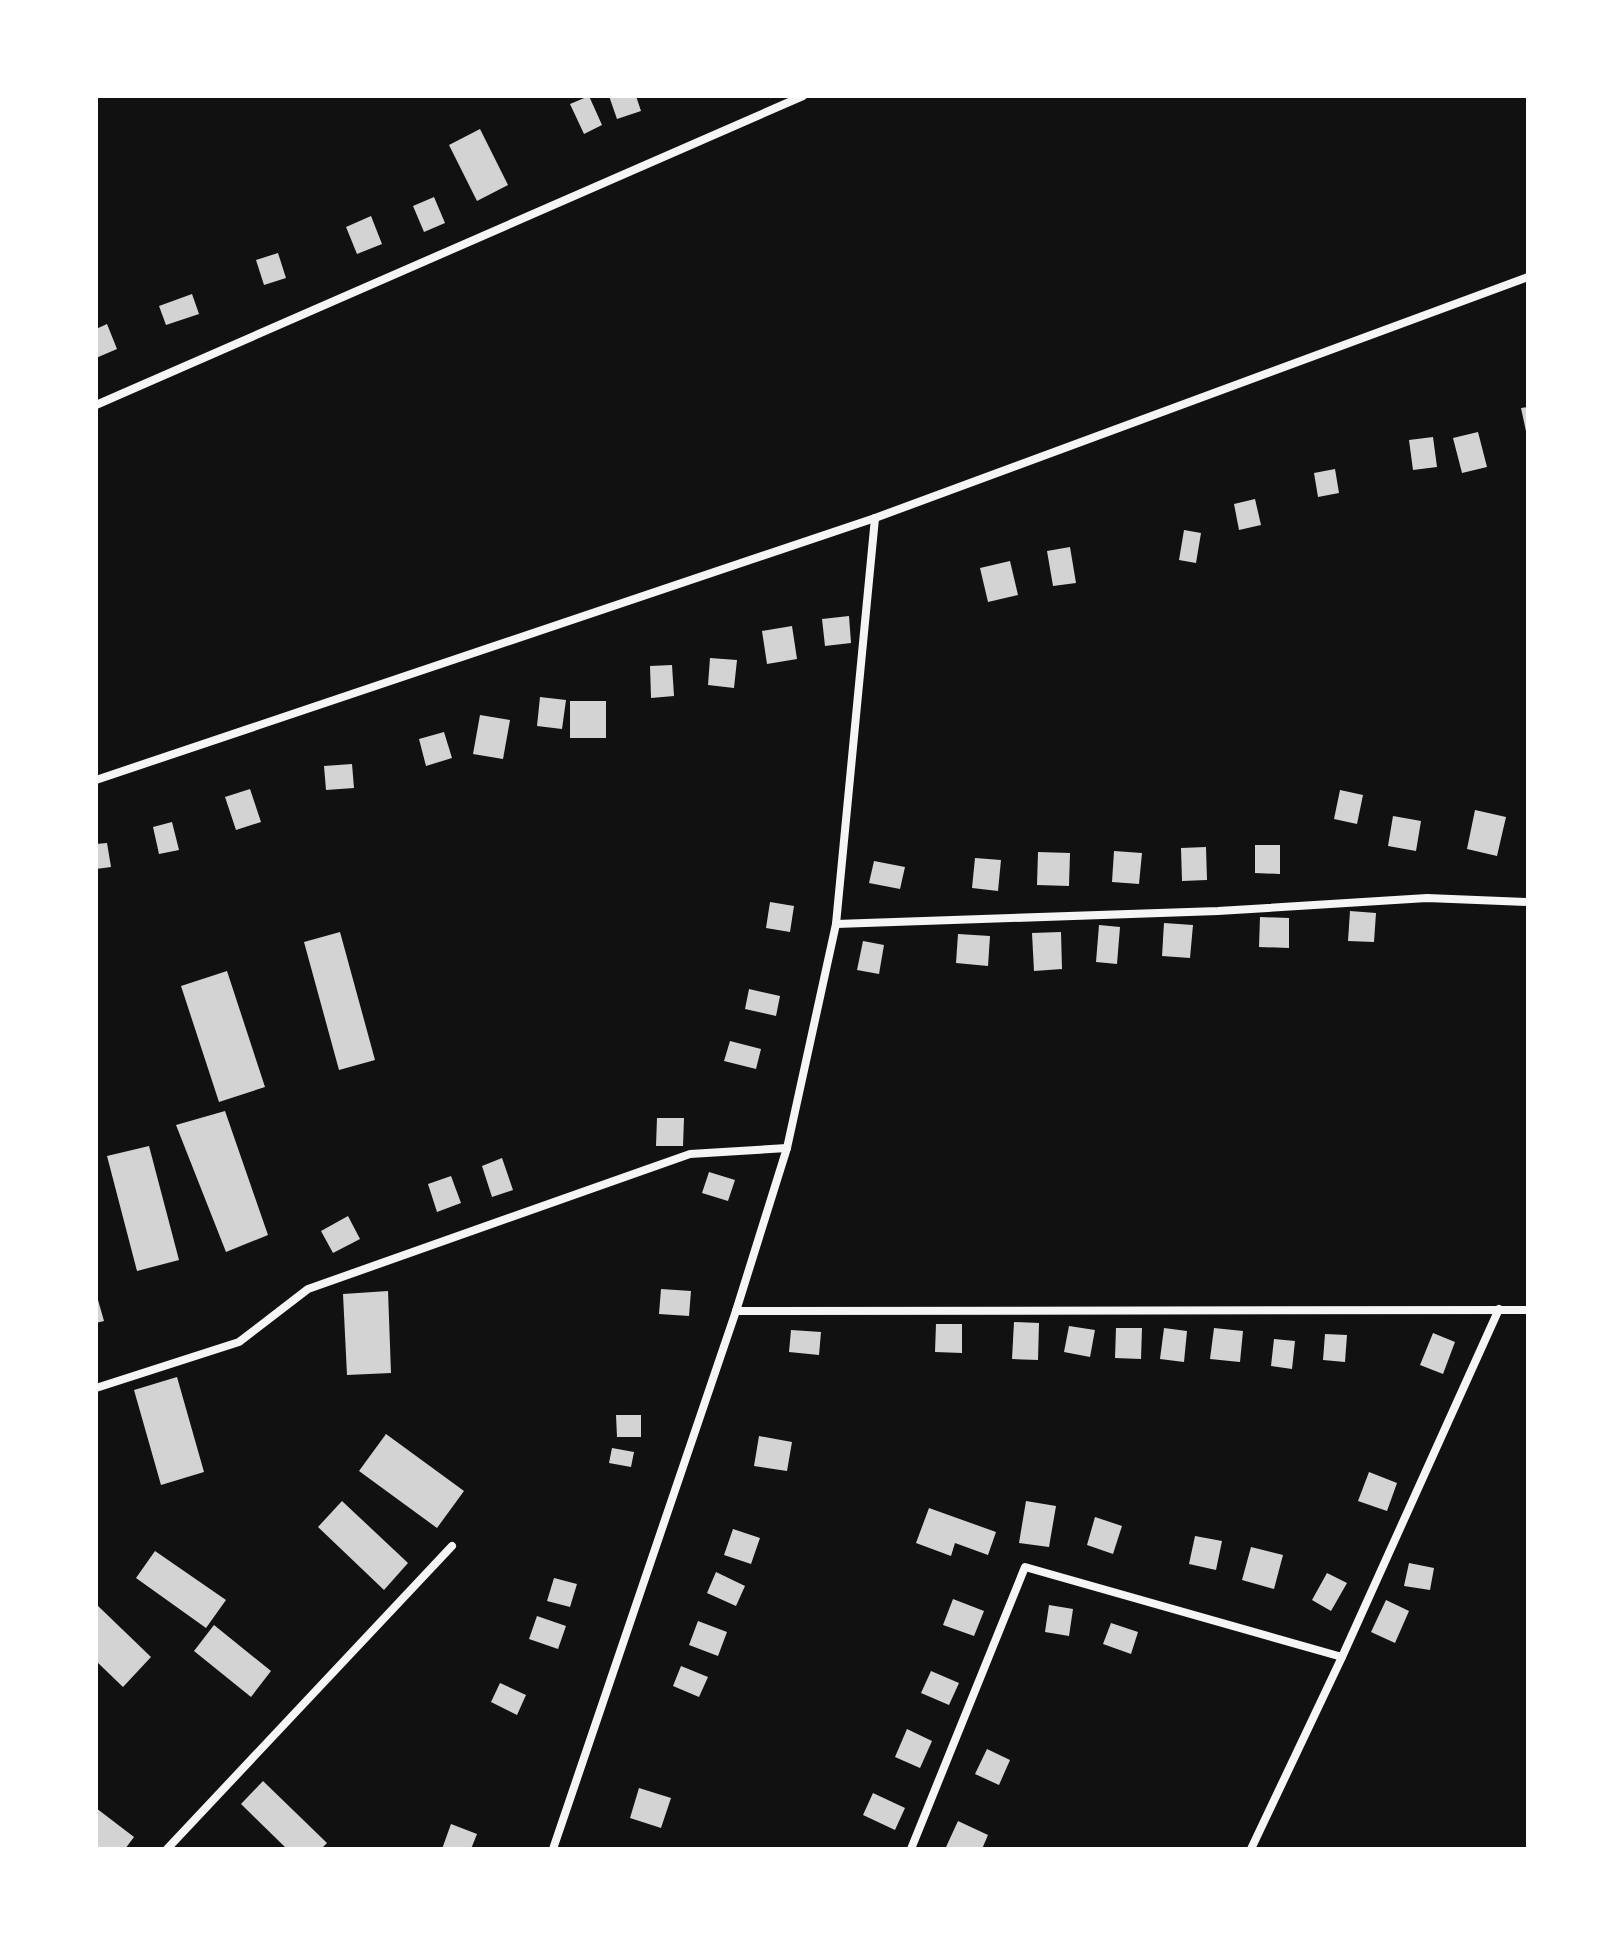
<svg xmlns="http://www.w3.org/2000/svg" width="1624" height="1945" font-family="Manrope,sans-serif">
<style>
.building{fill:#d3d3d3}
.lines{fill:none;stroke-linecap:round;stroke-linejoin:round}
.minor{stroke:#f5f5f5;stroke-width:8}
</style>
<rect width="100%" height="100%" fill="#111"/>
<g class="building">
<path d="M589 96 602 125 584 134 570 104Z"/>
<path d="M609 96H636L641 111 617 119Z"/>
<path d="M480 129 508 185 477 201 449 145Z"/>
<path d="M434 197 445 223 424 232 413 206Z"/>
<path d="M371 216 382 244 357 254 346 227Z"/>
<path d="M278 253 286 278 264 285 256 260Z"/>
<path d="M192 294 199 314 166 325 159 306Z"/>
<path d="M107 324 117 349 96 358V329Z"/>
<path d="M1528 407V436H1527L1521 408Z"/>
<path d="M1478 432 1487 467 1462 473 1453 438Z"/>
<path d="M1433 437 1437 467 1413 470 1409 440Z"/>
<path d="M1335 469 1339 493 1318 497 1314 473Z"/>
<path d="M1255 499 1261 525 1239 530 1234 504Z"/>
<path d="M1184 530 1201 533 1196 563 1179 560Z"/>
<path d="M1070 547 1076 583 1053 586 1047 551Z"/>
<path d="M1010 561 1018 595 988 602 980 568Z"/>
<path d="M849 616 851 643 825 646 822 619Z"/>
<path d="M792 626 797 659 767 664 762 631Z"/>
<path d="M710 658 737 660 734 688 708 685Z"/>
<path d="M672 665 674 696 651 698 650 666Z"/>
<path d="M540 697 566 700 562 729 537 726Z"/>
<rect x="570" y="701" width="36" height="37"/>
<path d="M480 715 510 720 503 759 473 754Z"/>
<path d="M444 732 452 758 426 766 419 739Z"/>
<path d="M352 764 354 788 326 790 324 766Z"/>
<path d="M250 789 261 822 236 830 225 797Z"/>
<path d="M1340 790 1363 795 1357 824 1334 819Z"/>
<path d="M1475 810 1506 817 1497 856 1467 849Z"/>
<path d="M1393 816 1421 821 1416 851 1388 846Z"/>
<path d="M172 822 179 850 159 854 153 827Z"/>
<path d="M107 843 111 867 96 869V844Z"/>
<path d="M1255 845H1280V874L1255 873Z"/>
<path d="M1206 847 1207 880 1182 881 1181 848Z"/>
<path d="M1114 851 1142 853 1139 884 1112 882Z"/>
<path d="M1038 852 1070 853 1069 886 1037 885Z"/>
<path d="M975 858 1001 860 998 891 972 888Z"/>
<path d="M874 861 905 867 900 889 869 883Z"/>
<path d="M770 902 794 906 790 932 766 928Z"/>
<path d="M1350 911 1376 913 1374 942 1348 941Z"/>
<path d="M1260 917 1289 918V948L1259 947Z"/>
<path d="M1164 923 1193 925 1190 958 1162 956Z"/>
<path d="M1099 925 1120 927 1117 964 1096 962Z"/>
<path d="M340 932 375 1060 339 1070 304 942Z"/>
<path d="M1061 932 1062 969 1034 971 1032 933Z"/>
<path d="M958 934 990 936 988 966 956 963Z"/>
<path d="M863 941 884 945 879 974 857 970Z"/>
<path d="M227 971 265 1087 219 1102 181 986Z"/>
<path d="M749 989 780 996 776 1016 745 1009Z"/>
<path d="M730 1041 761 1049 756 1069 724 1061Z"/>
<path d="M225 1111 268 1235 226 1252 176 1125Z"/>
<path d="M657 1118H684L683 1146H656Z"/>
<path d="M149 1146 179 1260 137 1271 107 1156Z"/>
<path d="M502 1158 513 1190 492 1197 482 1166Z"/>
<path d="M709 1172 735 1180 728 1201 702 1193Z"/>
<path d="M451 1176 461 1203 437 1212 428 1184Z"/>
<path d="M348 1216 360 1239 333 1253 321 1231Z"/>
<path d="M661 1289 691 1291 689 1316 659 1314Z"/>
<path d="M388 1291 391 1373 347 1375 343 1294Z"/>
<path d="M96 1293 104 1321 96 1323Z"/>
<path d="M1014 1322 1039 1323 1038 1360 1012 1359Z"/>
<path d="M936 1324H962V1353L935 1352Z"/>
<path d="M1069 1326 1095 1330 1090 1357 1064 1352Z"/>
<path d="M1116 1328H1142L1141 1359 1115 1358Z"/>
<path d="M1164 1328 1187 1331 1184 1362 1160 1359Z"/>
<path d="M1214 1328 1243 1331 1240 1362 1210 1359Z"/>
<path d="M791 1330 821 1332 819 1355 789 1352Z"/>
<path d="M1433 1333 1455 1342 1443 1374 1420 1365Z"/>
<path d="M1325 1334 1347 1335 1345 1362 1323 1360Z"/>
<path d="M1274 1339 1295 1341 1292 1369 1271 1366Z"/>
<path d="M177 1377 204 1472 161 1485 134 1390Z"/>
<path d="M616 1415H641V1437H617Z"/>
<path d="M386 1434 464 1491 437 1528 359 1471Z"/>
<path d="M759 1436 792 1442 787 1471 754 1466Z"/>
<path d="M612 1448 634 1452 631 1467 609 1463Z"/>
<path d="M1369 1472 1397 1483 1387 1511 1358 1501Z"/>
<path d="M342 1501 408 1563 384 1590 318 1527Z"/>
<path d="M1026 1501 1056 1506 1049 1547 1019 1543Z"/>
<path d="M929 1508 996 1532 988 1555 955 1543 951 1556 916 1543Z"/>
<path d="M1095 1517 1122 1526 1113 1554 1087 1545Z"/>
<path d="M733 1529 760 1538 751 1564 724 1555Z"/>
<path d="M1195 1536 1222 1541 1216 1570 1189 1564Z"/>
<path d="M1251 1547 1283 1555 1274 1589 1242 1580Z"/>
<path d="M155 1551 226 1600 206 1628 136 1578Z"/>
<path d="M1409 1563 1434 1568 1430 1590 1404 1586Z"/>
<path d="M716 1572 745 1586 736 1606 707 1593Z"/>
<path d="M1327 1573 1347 1583 1331 1611 1312 1600Z"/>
<path d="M554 1578 577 1584 570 1607 547 1601Z"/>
<path d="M953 1599 984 1611 974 1636 943 1625Z"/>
<path d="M1386 1600 1409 1611 1395 1643 1371 1632Z"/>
<path d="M96 1604 151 1657 123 1687 96 1661Z"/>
<path d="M1049 1605 1073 1609 1069 1636 1045 1632Z"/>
<path d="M537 1616 566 1626 558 1649 529 1639Z"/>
<path d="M698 1621 727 1632 718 1656 689 1645Z"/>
<path d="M1111 1623 1138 1632 1131 1654 1103 1644Z"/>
<path d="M214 1625 271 1671 251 1697 194 1651Z"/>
<path d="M681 1666 708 1677 699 1697 673 1686Z"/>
<path d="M931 1671 959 1683 949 1705 921 1693Z"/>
<path d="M500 1683 526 1695 517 1715 491 1702Z"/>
<path d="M907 1729 932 1741 920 1768 895 1757Z"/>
<path d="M987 1749 1010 1760 999 1785 975 1774Z"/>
<path d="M263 1781 327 1843 321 1849H287L241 1804Z"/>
<path d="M639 1788 671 1798 661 1828 630 1818Z"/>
<path d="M873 1793 905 1808 895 1830 863 1815Z"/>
<path d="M96 1808 134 1837 125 1849H96Z"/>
<path d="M958 1821 988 1835 982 1849 946 1847Z"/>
<path d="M451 1824 477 1834 471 1849H442Z"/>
</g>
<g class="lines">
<g class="minor">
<path d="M96 405 803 96"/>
<path d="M96 780 875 518 1528 277"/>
<path d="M836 924 1218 911 1427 898 1528 902"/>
<path d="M736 1311 1528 1310"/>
<path d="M96 1388 239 1342 308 1289 690 1154 787 1148"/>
<path d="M167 1849 452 1546"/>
<path d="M553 1849 736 1311 787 1148 836 924 875 518"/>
<path d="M911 1849 1025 1567 1342 1657 1499 1309"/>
<path d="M1251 1849 1342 1657"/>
</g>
</g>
<rect width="1624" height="1945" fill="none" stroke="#ffffff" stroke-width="196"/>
</svg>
